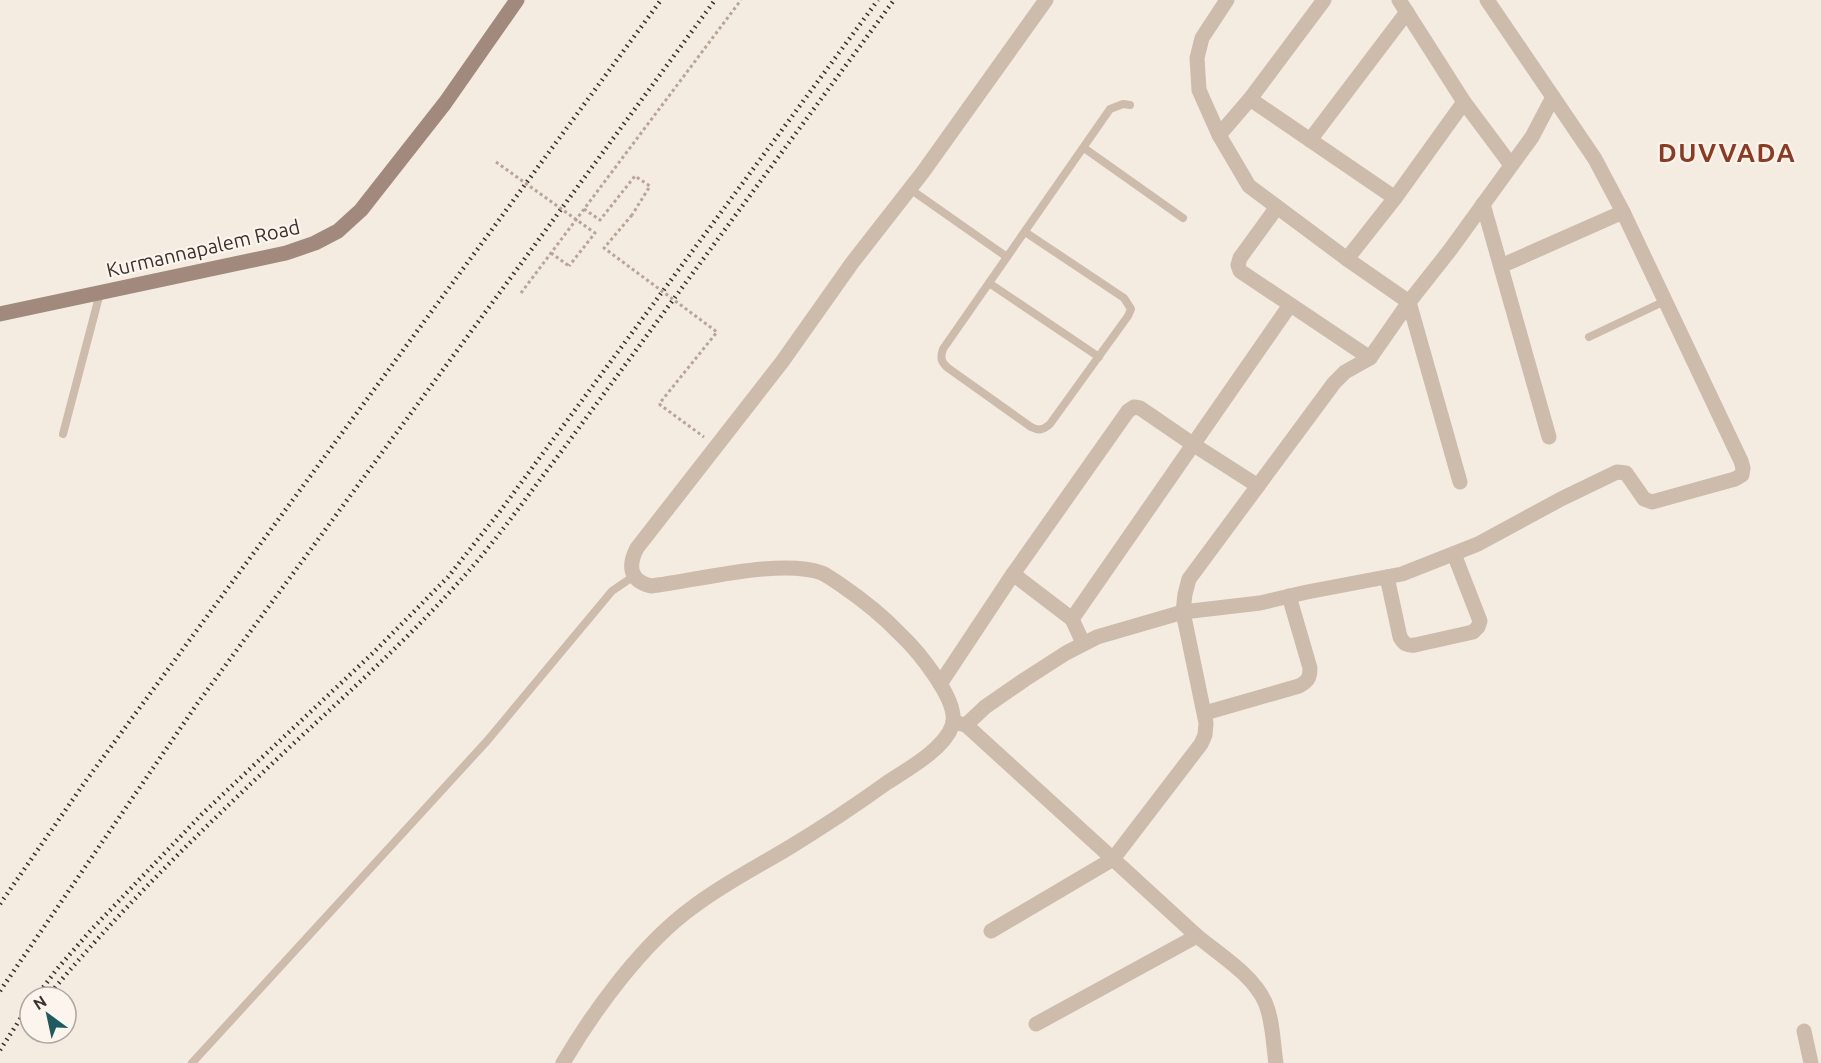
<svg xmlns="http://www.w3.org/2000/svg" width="1821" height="1063" font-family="Ubuntu,sans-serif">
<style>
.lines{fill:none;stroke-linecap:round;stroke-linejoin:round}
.path{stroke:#b9a596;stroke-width:3;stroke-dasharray:3 3;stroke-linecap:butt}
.service{stroke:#cdbbac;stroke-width:8}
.minor{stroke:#cdbbac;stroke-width:15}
.tertiary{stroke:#cdbbac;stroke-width:15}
.secondary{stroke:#a18a7d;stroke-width:15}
.rail{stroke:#3b302b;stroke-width:4.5;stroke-dasharray:1.5 4.5;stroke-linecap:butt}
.path-bridge{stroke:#b9a596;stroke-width:3;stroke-dasharray:3 3;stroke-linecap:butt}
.labels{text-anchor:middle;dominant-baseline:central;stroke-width:4.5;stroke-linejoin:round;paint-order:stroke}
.street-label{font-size:20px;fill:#3b302b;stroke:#fbf5ee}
.district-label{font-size:26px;font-weight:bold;letter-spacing:1.5px;fill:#8c3b22;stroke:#fbf5ee}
</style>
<rect width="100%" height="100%" fill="#f4ebe1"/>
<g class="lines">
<g class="path">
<path d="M584 209 600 220 635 176 650 186 632 215"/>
<path d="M551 253 569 266"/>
<path d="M521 293 741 0"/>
<path d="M659 404 704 437"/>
</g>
<g class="service">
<path d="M1084 148 1183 218"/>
<path d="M910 189 1007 257"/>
<path d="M1025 232 1124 298 1131 309 1128 316 1050 424C1043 430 1039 431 1031 427L948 368C941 362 940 358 943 349L1110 109 1123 104 1130 105"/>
<path d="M989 283 1099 357"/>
<path d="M1589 337 1665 301"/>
<path d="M63 434 100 293"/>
<path d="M192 1063 487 741 612 591 634 576"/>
</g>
<g class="minor">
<path d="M1227 0 1202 38 1197 58 1199 90 1219 135 1249 186 1347 259 1409 302 1460 482"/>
<path d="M1399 0 1464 102 1511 165"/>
<path d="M1250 99 1395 198"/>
<path d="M1219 135 1250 99 1324 0"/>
<path d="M1310 140 1407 12"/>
<path d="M1483 204 1549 437"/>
<path d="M1277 207 1240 258 1238 265 1240 271 1370 358"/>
<path d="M1347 259 1395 198 1464 102"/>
<path d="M1501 266 1623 212"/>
<path d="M1013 574 1072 619 1083 643"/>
<path d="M1387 577 1400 637C1404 644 1407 646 1415 645L1473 632 1478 627 1480 621 1454 554"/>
<path d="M1072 619 1290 305"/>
<path d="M940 684 1013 574 1128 411 1134 407 1140 408 1194 445 1258 486"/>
<path d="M1205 713 1299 686C1308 681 1310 678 1310 668L1289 596"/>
<path d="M953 722 966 725 985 707 1024 680 1066 653 1097 637 1183 612 1260 603 1307 592 1402 574 1478 544 1561 499 1617 472 1626 473 1644 499 1652 502 1735 479 1742 475 1743 468 1741 461 1623 212 1595 159 1553 97"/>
<path d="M966 725 1113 859 1201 744 1205 735 1206 723 1183 612 1185 594 1189 579 1334 383 1345 372 1370 358 1409 302 1450 250 1532 137 1553 97 1487 0"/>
<path d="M991 931 1113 859 1197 936 1036 1024"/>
<path d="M1197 936C1220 955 1253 975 1265 1002 1273 1020 1273 1044 1276 1063"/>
<path d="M1804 1031 1811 1063"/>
</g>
<path class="tertiary" d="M563 1063C594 1010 643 943 693 907 723 884 757 867 790 847 823 827 856 805 888 782 908 769 944 749 952 726 961 702 917 650 900 634 882 615 863 600 841 585 835 581 828 576 822 573 780 558 696 581 651 586 629 581 628 565 637 548L782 362 852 263 923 172 1046 0"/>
<path class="secondary" d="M0 314 286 253 315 243 338 231 361 210 445 103 517 0"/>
<g class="rail">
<path d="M0 904 85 782 661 0"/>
<path d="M0 991 197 704 715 0"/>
<path d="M36 997 57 969 92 929 202 814 374 652 448 577 501 510 878 0"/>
<path d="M47 997C112 919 184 847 258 777 325 713 395 653 457 584 495 543 527 496 561 452L894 0"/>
<path d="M0 1050 30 1004"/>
</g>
<g class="path-bridge">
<path d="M496 162 595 233 569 266"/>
<path d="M632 215 604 248 717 332 659 404"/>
</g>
</g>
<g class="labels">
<g class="street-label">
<text transform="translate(203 248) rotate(-13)">Kurmannapalem Road</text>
</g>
<g class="district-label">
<text x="1727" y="152">DUVVADA</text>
</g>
</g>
<g transform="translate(48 1015) rotate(327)"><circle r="28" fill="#fbf5ee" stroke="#aea6a0" stroke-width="1.5"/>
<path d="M0-4.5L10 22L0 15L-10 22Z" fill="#1f5a5e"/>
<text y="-9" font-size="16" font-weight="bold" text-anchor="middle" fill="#3b302b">N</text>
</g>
</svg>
